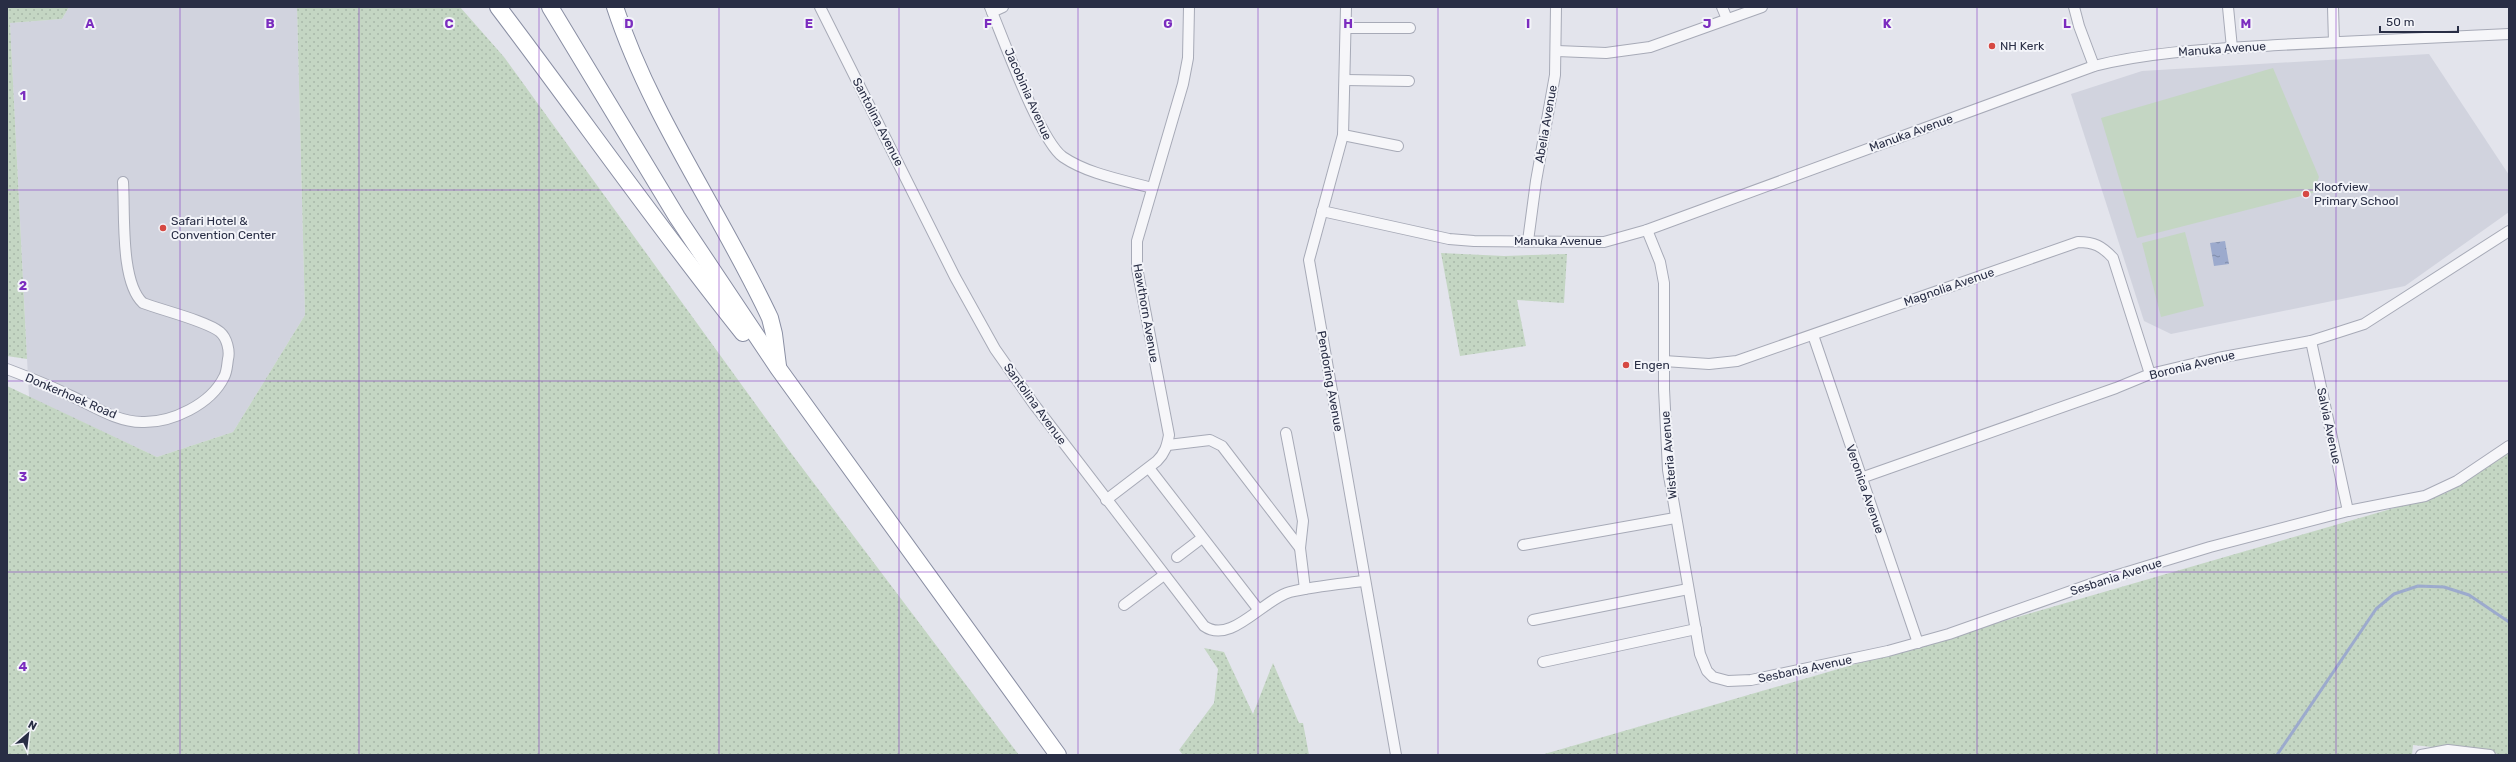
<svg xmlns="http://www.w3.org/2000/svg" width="2516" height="762" font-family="Rubik,sans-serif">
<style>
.built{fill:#d1d3de}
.grass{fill:url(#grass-dots)}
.garden{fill:#c4d6c3}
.water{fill:url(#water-ripples)}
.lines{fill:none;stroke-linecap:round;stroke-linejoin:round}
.stream{stroke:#9caacd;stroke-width:3}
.minor-casing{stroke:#a7aab7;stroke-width:12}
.trunk-casing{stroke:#898ea3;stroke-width:18}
.minor{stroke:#f6f6f9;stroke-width:10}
.trunk{stroke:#fff;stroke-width:16}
.grid{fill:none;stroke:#7b2cbf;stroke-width:1;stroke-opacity:0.55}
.poi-dot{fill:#d64943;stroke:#f3f4f9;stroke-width:1.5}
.labels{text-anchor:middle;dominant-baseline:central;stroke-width:4;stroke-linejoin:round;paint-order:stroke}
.poi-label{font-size:12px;fill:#292e45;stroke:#f3f4f9;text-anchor:start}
.street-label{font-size:12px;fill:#292e45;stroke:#f3f4f9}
.grid-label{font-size:13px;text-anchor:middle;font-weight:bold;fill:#7b2cbf;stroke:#f3f4f9;stroke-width:4;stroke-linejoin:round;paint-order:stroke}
</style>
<defs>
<pattern id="grass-dots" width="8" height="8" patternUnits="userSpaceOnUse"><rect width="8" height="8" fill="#c4d6c3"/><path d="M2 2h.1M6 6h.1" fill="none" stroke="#a8b8a9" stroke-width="1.8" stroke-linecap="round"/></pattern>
<pattern id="water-ripples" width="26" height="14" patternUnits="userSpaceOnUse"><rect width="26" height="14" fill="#9caacd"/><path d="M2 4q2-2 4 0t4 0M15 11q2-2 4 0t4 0" fill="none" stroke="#7f8ba8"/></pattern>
</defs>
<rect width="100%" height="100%" fill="#e3e4ec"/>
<g class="built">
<path d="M69 7H297L305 315 233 432 157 457 29 397 10 23 62 19Z"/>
<path d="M2429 54 2509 175V212L2405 286 2171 334 2144 321 2071 94 2142 71Z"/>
</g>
<g class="grass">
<path d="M7 7H69L62 19 10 23 27 359 7 356Z"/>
<path d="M297 7H460L504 57 791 453 1019 755H7V386L157 457 233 432 305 315Z"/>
<path d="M1441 253 1504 256 1567 254 1564 303 1517 300 1526 346 1460 356Z"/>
<path d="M2509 451V755L2413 745 2412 755H1541L2446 493Z"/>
<path d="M1204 648 1224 652 1253 714 1273 663 1299 723H1303L1309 755H1183L1179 750 1214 703 1218 669Z"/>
</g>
<g class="garden">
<path d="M2273 68 2319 177 2313 193 2137 238 2101 118Z"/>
<path d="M2185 232 2204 306 2161 317 2142 243Z"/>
</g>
<path class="water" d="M2225 241 2229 264 2214 266 2210 243Z"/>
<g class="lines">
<path class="stream" d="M2277 755 2376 609 2394 594 2418 586 2444 587 2469 595 2509 622"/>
<defs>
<g id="minor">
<path d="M820 7 955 277 995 349 1033 403 1204 626C1231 645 1262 600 1290 592 1314 586 1340 584 1364 581"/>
<path d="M990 7C1003 38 1040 141 1063 157 1088 174 1123 180 1152 188"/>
<path d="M1346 7 1343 135 1309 260 1396 755"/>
<path d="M1722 7 1727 19"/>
<path d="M2074 7 2079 26 2094 66"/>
<path d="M2228 7 2232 48"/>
<path d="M2333 7 2334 42"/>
<path d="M992 12 1003 7"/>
<path d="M1346 28H1410"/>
<path d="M1557 51 1606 53 1650 47 1762 7"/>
<path d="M1345 80 1409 81"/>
<path d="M1343 135 1398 146"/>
<path d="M1322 211 1449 239 1474 241 1604 242 1647 230 2094 66C2154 51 2216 49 2278 45 2355 41 2432 38 2509 34"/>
<path d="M1647 230 1660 262 1664 283V389L1668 470 1700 654 1707 671 1713 677 1728 681 1751 680 1888 651 1949 634 2108 578 2210 547 2348 511 2425 496 2457 481 2509 446"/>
<path d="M1528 241 1536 181 1555 75 1556 7"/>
<path d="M1813 335 1918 643"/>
<path d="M2311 341 2348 511"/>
<path d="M1664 361 1709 364 1737 361 2078 242C2094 242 2102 246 2113 258L2150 374"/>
<path d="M7 369C28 377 49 385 69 395 92 405 116 422 142 422 172 423 211 404 224 377 227 372 227 365 228 359 230 351 227 338 220 332 207 321 161 310 143 303 120 282 125 213 123 182"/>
<path d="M1286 433 1303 521 1300 548 1305 589"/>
<path d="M1168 445 1210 440 1222 446 1300 548"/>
<path d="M1149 468 1258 609"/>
<path d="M1861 478 2116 388 2150 374 2218 358 2311 341 2364 324 2509 231"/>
<path d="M1106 500 1157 461C1165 453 1167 446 1169 435L1137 268V241L1183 84 1188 58 1189 7"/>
<path d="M1523 545 1675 518"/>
<path d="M1177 557 1202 538"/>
<path d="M1124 605 1164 575"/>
<path d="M1533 620 1688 589"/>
<path d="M1543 662 1696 629"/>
<path d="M2421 755 2448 750 2490 755"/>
</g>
<g id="trunk">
<path d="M498 7C580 115 658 227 743 333"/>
<path d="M550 7 677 217 778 368 1058 755"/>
<path d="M615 7C651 117 721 213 770 318L774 334 778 366"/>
</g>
</defs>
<use href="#minor" class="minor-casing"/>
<use href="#trunk" class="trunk-casing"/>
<use href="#minor" class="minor"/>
<use href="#trunk" class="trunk"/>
</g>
<path class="grid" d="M180 7V755M359 7V755M539 7V755M719 7V755M899 7V755M1078 7V755M1258 7V755M1438 7V755M1617 7V755M1797 7V755M1977 7V755M2157 7V755M2336 7V755M7 190H2509M7 381H2509M7 572H2509"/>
<g class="poi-dot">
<circle cx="1992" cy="46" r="4"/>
<circle cx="2306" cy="194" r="4"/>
<circle cx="163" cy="228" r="4"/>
<circle cx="1626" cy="365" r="4"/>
</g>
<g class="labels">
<g class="poi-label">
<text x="2000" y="46">NH Kerk</text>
<text x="2314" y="187">Kloofview<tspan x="2314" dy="14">Primary School</tspan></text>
<text x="171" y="221">Safari Hotel &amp;<tspan x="171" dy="14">Convention Center</tspan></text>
<text x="1634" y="365">Engen</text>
</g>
<g class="street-label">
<text transform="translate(2222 49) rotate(-4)">Manuka Avenue</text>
<text transform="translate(1028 94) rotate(66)">Jacobinia Avenue</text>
<text transform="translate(878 122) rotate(63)">Santolina Avenue</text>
<text transform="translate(1546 124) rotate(-80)">Abelia Avenue</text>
<text transform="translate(1911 133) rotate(-20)">Manuka Avenue</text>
<text x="1558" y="241">Manuka Avenue</text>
<text transform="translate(1949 287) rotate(-19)">Magnolia Avenue</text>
<text transform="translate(1146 313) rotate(80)">Hawthorn Avenue</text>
<text transform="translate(2192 365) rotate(-14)">Boronia Avenue</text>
<text transform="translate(1330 381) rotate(80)">Pendoring Avenue</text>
<text transform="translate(71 396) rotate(23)">Donkerhoek Road</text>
<text transform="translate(1035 404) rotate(54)">Santolina Avenue</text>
<text transform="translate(2329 426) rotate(78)">Salvia Avenue</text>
<text transform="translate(1669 455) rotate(-95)">Wisteria Avenue</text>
<text transform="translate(1865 489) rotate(71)">Veronica Avenue</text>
<text transform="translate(2116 577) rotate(-18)">Sesbania Avenue</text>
<text transform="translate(1805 669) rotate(-12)">Sesbania Avenue</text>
</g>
</g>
<g class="grid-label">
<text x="90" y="28">A</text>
<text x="270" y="28">B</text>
<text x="449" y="28">C</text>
<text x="629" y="28">D</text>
<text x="809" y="28">E</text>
<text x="988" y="28">F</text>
<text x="1168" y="28">G</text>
<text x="1348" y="28">H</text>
<text x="1528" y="28">I</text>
<text x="1707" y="28">J</text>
<text x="1887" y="28">K</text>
<text x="2067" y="28">L</text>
<text x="2246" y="28">M</text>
<text x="23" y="100">1</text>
<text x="23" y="290">2</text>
<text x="23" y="481">3</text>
<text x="23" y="671">4</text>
</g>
<rect width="2516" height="762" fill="none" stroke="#292e45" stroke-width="16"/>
<g transform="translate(28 734) rotate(28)" stroke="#f3f4f9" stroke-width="3" paint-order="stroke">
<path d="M0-3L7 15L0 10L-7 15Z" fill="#292e45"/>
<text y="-6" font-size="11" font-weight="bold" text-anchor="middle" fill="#292e45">N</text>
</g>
<path d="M2380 26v6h78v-6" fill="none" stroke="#292e45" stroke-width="2"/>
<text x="2386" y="26" font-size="12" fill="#292e45" stroke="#f3f4f9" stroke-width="3" paint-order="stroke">50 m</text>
</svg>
